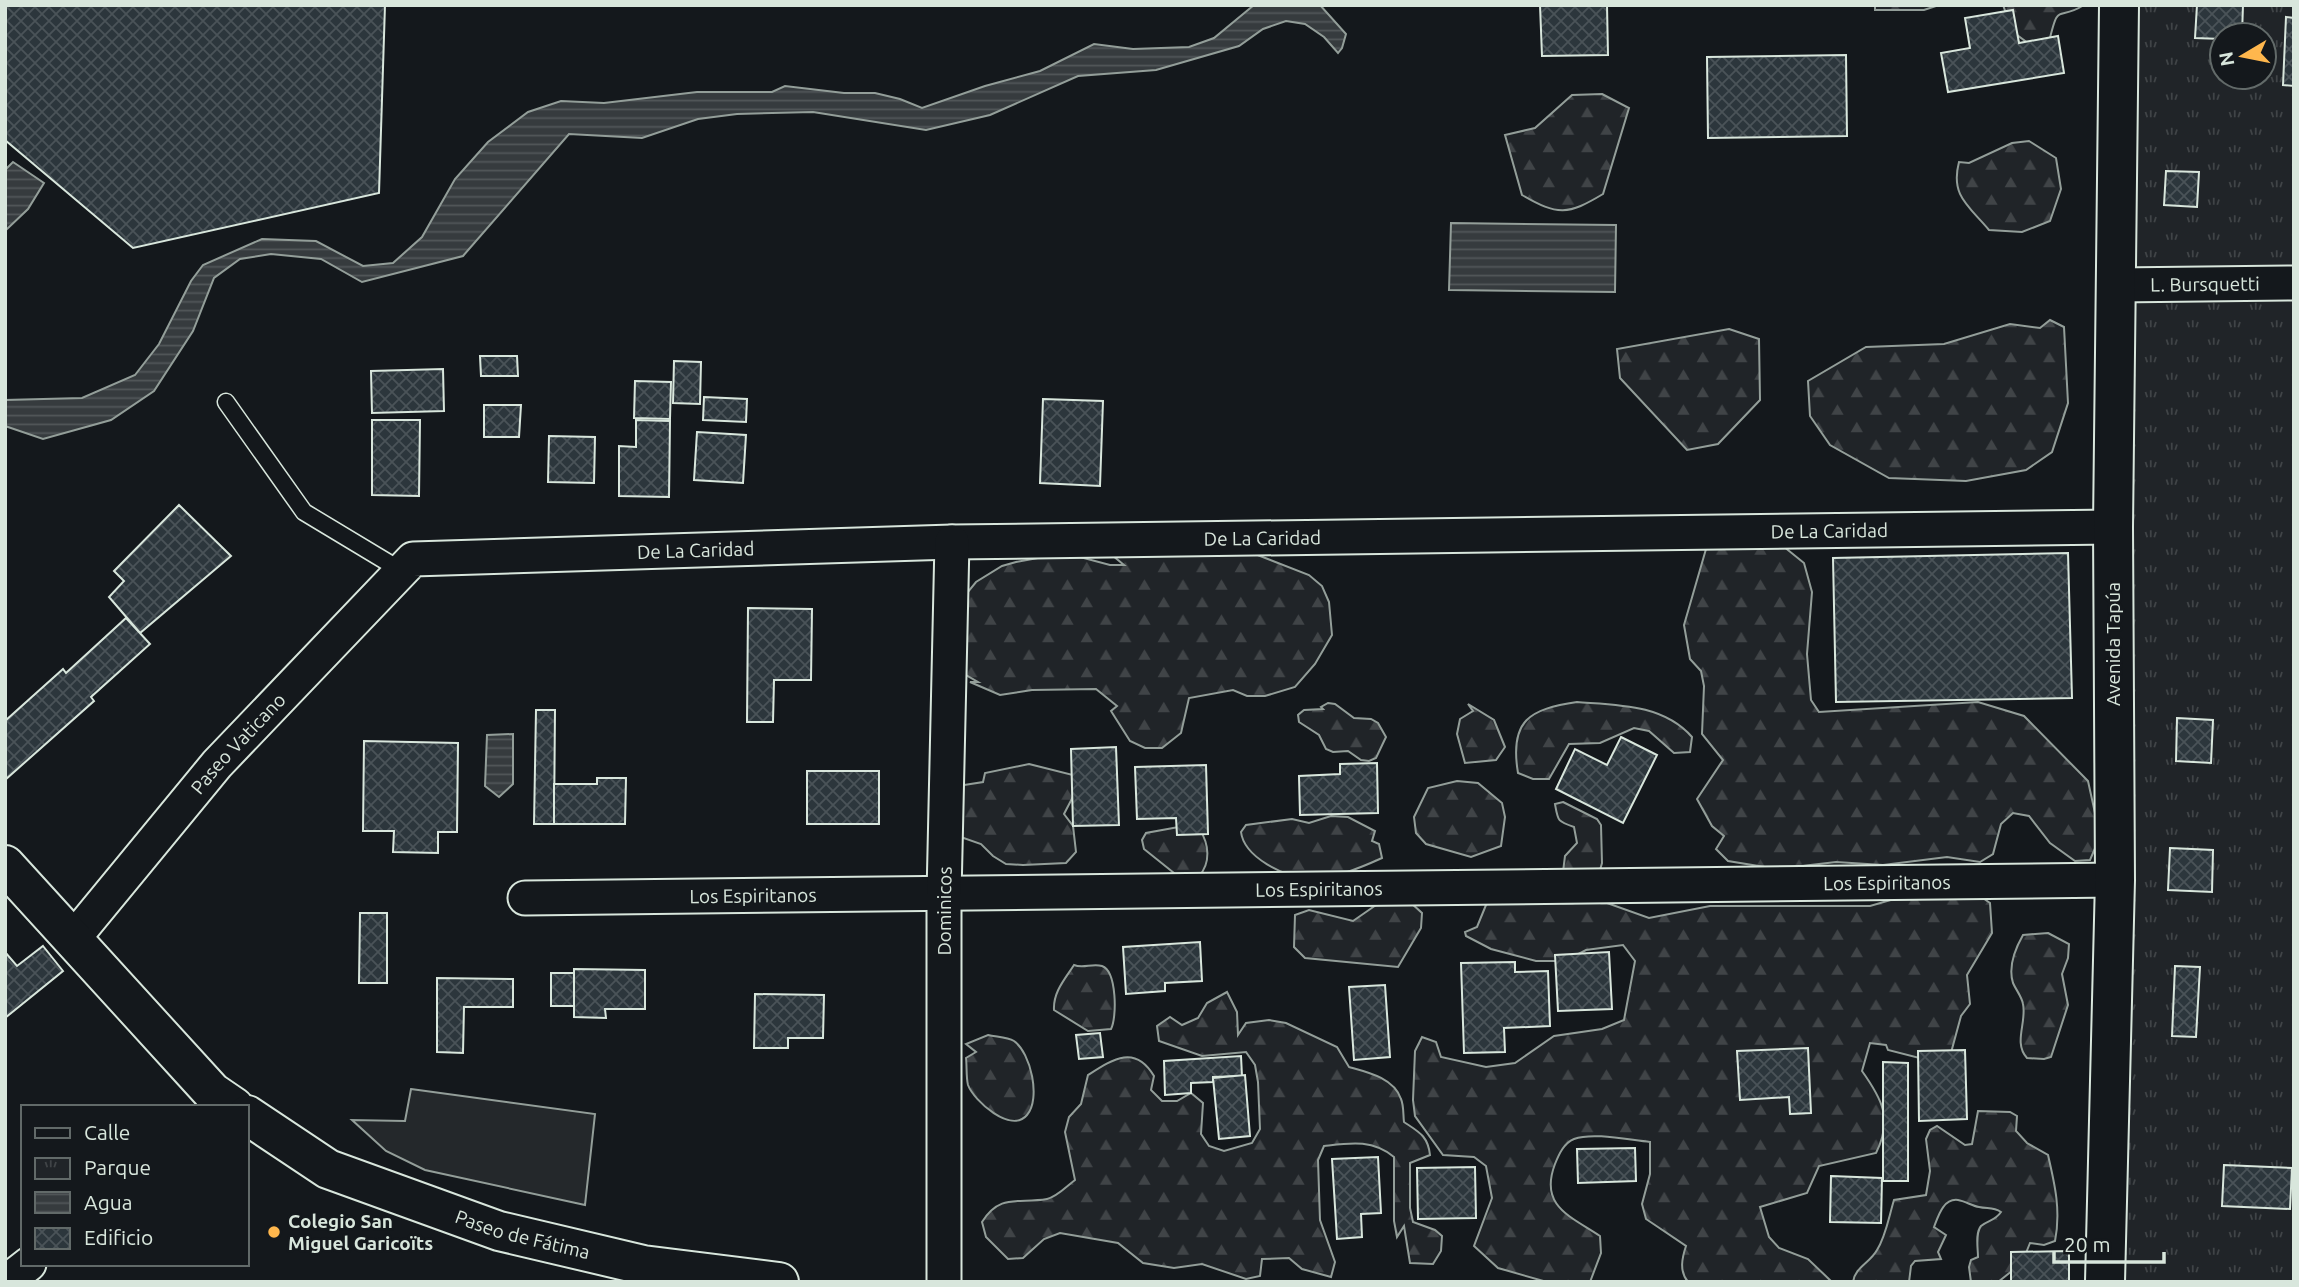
<svg xmlns="http://www.w3.org/2000/svg" width="2299" height="1287" font-family="Ubuntu,sans-serif">
<style>
.forest{fill:url(#forest-firs);stroke:#939e99;stroke-width:2}
.park{fill:url(#park-tufts);stroke:#939e99;stroke-width:2;fill-rule:evenodd}
.parking{fill:#24282b;stroke:#939e99;stroke-width:2}
.water{fill:url(#water-rules);stroke:#939e99;stroke-width:2}
.building{fill:url(#building-cross-hatch);stroke:#d8e6dc;stroke-width:2}
.lines{fill:none;stroke-linecap:round;stroke-linejoin:round}
.lane-casing{stroke:#d8e6dc;stroke-width:19}
.street-casing{stroke:#d8e6dc;stroke-width:37}
.secondary-casing{stroke:#d8e6dc;stroke-width:42}
.lane{stroke:#14181c;stroke-width:16}
.street{stroke:#14181c;stroke-width:33}
.secondary{stroke:#14181c;stroke-width:38}
.poi-dot{fill:#ffb74d;stroke:#14181c;stroke-width:2.5}
.labels{text-anchor:middle;dominant-baseline:central;stroke-width:5;stroke-linejoin:round;paint-order:stroke}
.street-label{font-size:19px;fill:#d8e6dc;stroke:#14181c}
.poi-label{font-size:19px;font-weight:bold;fill:#d8e6dc;stroke:#14181c;text-anchor:start}
</style>
<defs>
<pattern id="forest-firs" width="22" height="20" patternUnits="userSpaceOnUse" patternTransform="scale(1.75)"><rect width="22" height="20" fill="#202428"/><path d="M5 1l3.5 6h-7zM16 11l3.5 6h-7z" fill="#404447"/></pattern>
<pattern id="park-tufts" width="24" height="20" patternUnits="userSpaceOnUse" patternTransform="scale(1.75)"><rect width="24" height="20" fill="#202428"/><path d="M3 7l-1-3M5 7V3M7 7l1-3M15 17l-1-3M17 17v-4M19 17l1-3" fill="none" stroke="#404447"/></pattern>
<pattern id="water-rules" width="6" height="5" patternUnits="userSpaceOnUse" patternTransform="scale(1.75)"><rect width="6" height="5" fill="#363b3e"/><path d="M0 2.5h6" fill="none" stroke="#525759"/></pattern>
<pattern id="building-cross-hatch" width="8" height="8" patternUnits="userSpaceOnUse" patternTransform="scale(1.75)"><rect width="8" height="8" fill="#2c363c"/><path d="M0 0l8 8M0 8l8-8" fill="none" stroke="#4a5358"/></pattern>
</defs>
<rect width="100%" height="100%" fill="#14181c"/>
<g class="forest">
<path d="M1875 5H1939L1924 10H1875Z"/>
<path d="M2003 5H2084C2057 22 2059 0 2049 42L2036 49 2013 32Z"/>
<path d="M1602 94 1629 108 1603 194C1568 215 1558 216 1522 195L1505 135 1535 128 1572 95Z"/>
<path d="M2029 141 2056 158 2061 189 2050 221 2022 232 1989 230C1969 206 1950 196 1959 162L1969 163 2012 143Z"/>
<path d="M2050 320 2064 327 2068 403 2052 452 2026 470 1966 481 1889 478 1830 445 1810 416 1808 381 1866 347 1944 344 2010 324 2040 328Z"/>
<path d="M1729 329 1759 339 1760 400 1718 444 1687 450 1620 378 1617 349Z"/>
<path d="M1717 539 1778 542 1804 563 1812 592 1807 654 1811 700 1819 712 1978 702 2024 716 2088 781 2095 813 2096 846 2090 860 2075 861 2050 843 2029 816 2013 813 2001 824 1993 854 1980 862 1947 857 1883 865 1836 862 1777 869 1728 861 1716 849 1724 836 1712 826 1697 799 1723 760 1702 734 1704 686 1701 671 1690 659 1684 625 1706 549Z"/>
<path d="M1237 547 1309 575 1322 586 1329 602 1332 635 1315 664 1295 687 1265 696H1247L1233 690 1189 698 1181 733 1162 748H1145L1130 741 1111 711 1117 706 1096 689 1032 690 1000 695 970 682H978L966 675 960 638 967 624V593L976 582 1002 566 1016 562 1065 553 1110 565H1124L1112 555Z"/>
<path d="M1577 702C1617 705 1663 704 1692 737L1690 752 1674 753 1649 731 1634 728 1600 743 1569 744 1549 779H1533L1518 773C1509 720 1530 709 1577 702Z"/>
<path d="M1328 703 1335 704 1354 718 1371 719 1378 723 1386 737 1376 758 1369 761 1361 760 1348 751 1333 752 1326 749 1319 735 1299 722 1298 715 1304 710 1323 709 1321 707Z"/>
<path d="M1468 704 1494 720 1505 747 1496 760 1465 763 1457 734 1460 719 1473 711Z"/>
<path d="M1029 764 1073 775 1077 789 1064 814 1073 826 1076 852 1066 863 1023 865 1006 864 993 856 981 844 955 835 951 787 983 782 985 773Z"/>
<path d="M1457 781 1478 783 1502 803 1505 817 1501 846 1471 857 1426 844 1416 833 1414 817 1428 788Z"/>
<path d="M1563 802 1597 819 1601 825 1602 863 1600 870 1563 872 1565 856 1577 843 1574 827C1557 821 1558 821 1555 804Z"/>
<path d="M1331 816 1348 817 1375 831 1372 841 1379 844 1382 858C1360 868 1334 879 1309 878 1285 878 1244 857 1241 832L1246 825 1292 819 1309 823Z"/>
<path d="M1184 826 1200 830C1209 844 1211 863 1199 876L1179 877 1144 849 1142 840 1146 833Z"/>
<path d="M1932 888 1977 894 1990 903 1992 933 1967 975 1970 1004 1961 1016 1949 1060 1935 1062 1888 1050 1886 1045 1870 1043 1862 1071C1882 1099 1893 1119 1876 1153L1819 1166 1807 1193 1760 1207 1769 1237 1779 1248 1808 1259 1832 1282H1688C1679 1271 1682 1258 1686 1246L1646 1219 1642 1204 1650 1174V1142C1629 1140 1593 1132 1574 1139 1564 1143 1559 1154 1555 1164 1539 1206 1570 1216 1600 1236L1601 1253 1590 1282H1547L1498 1268 1474 1246 1492 1198 1486 1166 1474 1157 1443 1155 1415 1116 1413 1100 1415 1051 1422 1037 1436 1042 1441 1057 1486 1067 1515 1063 1554 1036 1602 1029 1624 1020 1635 961 1623 945 1586 950 1565 961H1536L1491 949 1466 936 1465 932 1477 927 1486 905 1506 890 1593 898 1649 918 1710 906H1870Z"/>
<path d="M1379 903H1411L1422 913 1421 928 1398 967 1305 958 1294 947 1295 915 1309 910 1353 921Z"/>
<path d="M2048 933 2069 944 2068 958 2062 974 2068 1005 2051 1057 2044 1059 2027 1058C2013 1043 2027 1022 2023 1004 2022 997 2016 990 2013 983 2008 967 2015 949 2023 935Z"/>
<path d="M1074 965C1083 969 1092 963 1102 966 1117 971 1117 1018 1111 1029L1088 1031 1054 1010C1053 992 1065 979 1074 965Z"/>
<path d="M1227 992 1237 1012 1238 1035 1246 1023 1269 1020 1286 1023 1337 1047 1349 1067C1367 1072 1394 1078 1401 1099 1404 1106 1403 1115 1404 1122 1419 1132 1428 1136 1430 1155L1410 1163V1208L1413 1222 1435 1230 1442 1236 1441 1251 1433 1264 1410 1263 1404 1226 1397 1237 1394 1221V1157C1372 1139 1350 1143 1324 1146L1318 1160 1320 1220 1335 1262 1331 1277 1302 1269 1289 1258 1262 1259 1260 1276 1246 1279 1202 1264 1174 1268 1143 1263 1118 1243 1060 1233 1044 1239 1023 1258 1008 1259 986 1237 982 1222C1000 1193 1019 1204 1047 1199 1057 1197 1067 1186 1075 1180L1065 1132 1069 1117 1081 1104 1088 1075C1113 1059 1135 1044 1154 1076L1151 1090 1162 1101H1177L1191 1093 1203 1103 1201 1134 1209 1146 1224 1151 1252 1143 1260 1129 1258 1082 1255 1065 1246 1052 1202 1056 1159 1041 1157 1026 1170 1017 1182 1025 1198 1018 1207 1003Z"/>
<path d="M988 1035C996 1037 1007 1037 1014 1041 1031 1053 1041 1099 1027 1115 1011 1134 974 1101 968 1085 966 1077 967 1066 966 1058L976 1052 966 1044Z"/>
<path d="M1978 1111 2010 1112 2017 1116 2016 1131 2027 1143 2048 1155C2055 1185 2061 1211 2055 1241L2044 1245 2030 1243 2022 1263 1998 1282H1971L1969 1267 1971 1260 1978 1257C1978 1249 1975 1233 1981 1226 1988 1220 1995 1221 2001 1212 1993 1207 1988 1209 1979 1207 1972 1206 1965 1201 1958 1200 1943 1198 1938 1217 1934 1227L1946 1235 1938 1252 1941 1259 1915 1261 1911 1266 1909 1282H1853C1855 1267 1870 1263 1877 1250 1886 1236 1889 1216 1894 1200L1926 1195 1930 1171 1926 1139 1930 1130 1937 1126 1965 1145 1972 1144Z"/>
</g>
<g class="park">
<path d="M2135 5H2294V277L2130 275ZM2222 35H2264V77H2222Z"/>
<path d="M2294 283V1282H2104L2116 285Z"/>
</g>
<path class="parking" d="M411 1089 595 1114 585 1205 425 1170 386 1151 352 1120 405 1121Z"/>
<g class="water">
<path d="M1254 5H1320L1346 34 1342 48 1338 53 1324 37 1305 24 1286 21 1263 29 1239 46 1156 70 1078 76 990 115 926 130 813 112 737 114 698 119 642 138 569 134 463 256 362 282 321 259 271 254 240 259 214 278 193 331 154 391 111 420 43 439 5 426V400L82 398 135 375 159 344 191 281 203 265 262 239 316 241 363 266 393 263 422 237 455 179 488 142 528 112 561 101 604 103 697 92H772L785 86 844 93H875L900 99 922 108 985 86 1040 71 1094 44 1133 49 1189 47 1214 38Z"/>
<path d="M13 162 44 183 28 209 5 231V170Z"/>
<path d="M1451 223 1616 225 1615 292 1449 290Z"/>
<path d="M513 734V784L499 797 485 786 487 735Z"/>
</g>
<g class="building">
<path d="M5 5H385L379 193 133 248 5 140Z"/>
<path d="M1540 5H1607L1608 55 1542 56Z"/>
<path d="M2197 5H2243L2242 35H2222V39L2195 38Z"/>
<path d="M2013 10 2019 43 2058 36 2064 73 1948 92 1941 53 1970 48 1965 18Z"/>
<path d="M2286 17 2294 18V86L2283 85Z"/>
<path d="M1846 55 1847 136 1708 138 1707 57Z"/>
<path d="M2166 171 2199 172 2197 207 2164 205Z"/>
<path d="M480 356H517L518 376H481Z"/>
<path d="M674 361 701 362 700 404 673 403Z"/>
<path d="M443 369 444 411 372 413 371 371Z"/>
<path d="M635 381 671 382 670 419 634 418Z"/>
<path d="M704 397 747 399 746 422 703 420Z"/>
<path d="M1043 399 1103 401 1100 486 1040 483Z"/>
<path d="M484 405H521L519 437H484Z"/>
<path d="M372 420H420L419 496 372 495Z"/>
<path d="M636 420 670 421 669 497 619 496V446L636 447Z"/>
<path d="M697 432 746 435 743 483 694 480Z"/>
<path d="M549 436 595 437 594 483 548 482Z"/>
<path d="M179 505 231 556 140 633 109 597 124 581 114 571Z"/>
<path d="M2068 553 2072 698 1836 702 1833 558Z"/>
<path d="M748 608 812 609 811 680H774L773 722H747Z"/>
<path d="M126 618 150 644 91 697 94 701 5 780V721L63 669 66 673Z"/>
<path d="M536 710H555L554 824H534Z"/>
<path d="M2177 718 2213 720 2211 763 2176 761Z"/>
<path d="M1621 737 1657 755 1623 823 1556 789 1575 749 1607 765Z"/>
<path d="M364 741 458 743 457 832H438V853L393 852 394 831H363Z"/>
<path d="M1116 747 1119 825 1073 826 1071 749Z"/>
<path d="M1377 763 1378 813 1300 815 1299 776 1340 774V764Z"/>
<path d="M1206 765 1208 834 1177 835 1176 818 1137 819 1135 767Z"/>
<rect x="807" y="771" width="72" height="53"/>
<path d="M597 778H626L625 824H554V784H597Z"/>
<path d="M2170 848 2213 850 2212 892 2168 890Z"/>
<path d="M360 913H387V983H359Z"/>
<path d="M1200 942 1202 981 1165 983V991L1126 994 1123 947Z"/>
<path d="M43 946 63 971 5 1018V952L17 966Z"/>
<path d="M1609 952 1612 1009 1558 1011 1555 955Z"/>
<path d="M1515 962V972L1548 971 1550 1026 1504 1028 1505 1052 1464 1053 1461 963Z"/>
<path d="M2175 966 2200 967 2196 1037 2172 1036Z"/>
<path d="M574 969 645 970V1009H605L606 1018 574 1017Z"/>
<rect x="551" y="973" width="23" height="33"/>
<path d="M437 978 513 979V1007H464L463 1053 437 1052Z"/>
<path d="M1385 985 1390 1057 1354 1060 1349 987Z"/>
<path d="M755 994 824 995 823 1038H788V1048H754Z"/>
<path d="M1100 1033 1103 1057 1079 1059 1076 1035Z"/>
<path d="M1808 1048 1811 1113 1790 1114 1789 1097 1740 1100 1737 1051Z"/>
<path d="M1965 1050 1967 1119 1919 1121 1918 1051Z"/>
<path d="M1241 1056 1242 1076 1213 1077V1082L1191 1083V1093L1165 1095 1164 1061Z"/>
<path d="M1883 1062 1908 1063V1181H1883Z"/>
<path d="M1245 1075 1250 1136 1219 1139 1213 1078Z"/>
<path d="M1635 1148 1636 1181 1578 1183 1577 1149Z"/>
<path d="M1378 1157 1381 1213 1361 1214 1362 1237 1337 1239 1332 1159Z"/>
<path d="M2224 1165 2292 1168 2290 1209 2222 1206Z"/>
<path d="M1475 1167 1476 1218 1418 1219 1417 1168Z"/>
<path d="M1831 1176 1882 1178 1881 1223 1830 1222Z"/>
<path d="M2069 1251V1282H2011V1252Z"/>
</g>
<g class="lines">
<defs>
<path id="lane" d="M226 402 304 512 402 571"/>
<g id="street">
<path id="s1" d="M2116 285 2294 283"/>
<path id="s2" d="M525 898 2115 880"/>
<path id="s3" d="M73 939 217 764 413 559 952 542 2113 527"/>
<path d="M6 1282 29 1264"/>
<path id="s4" d="M944 1282V895L952 542"/>
</g>
<g id="secondary">
<path d="M5 865 212 1092 234 1107"/>
<path id="s5" d="M247 1115 328 1169 499 1231 643 1265 779 1282"/>
<path d="M2105 1282 2115 880 2113 527 2119 5"/>
</g>
</defs>
<use href="#lane" class="lane-casing"/>
<use href="#street" class="street-casing"/>
<use href="#secondary" class="secondary-casing"/>
<use href="#lane" class="lane"/>
<use href="#street" class="street"/>
<use href="#secondary" class="secondary"/>
</g>
<circle class="poi-dot" cx="274" cy="1232" r="7"/>
<g class="labels">
<g class="street-label">
<text stroke="none"><textPath href="#s1" startOffset="89">L. Bursquetti</textPath></text>
<text stroke="none"><textPath href="#s3" startOffset="1927">De La Caridad</textPath></text>
<text stroke="none"><textPath href="#s3" startOffset="1360">De La Caridad</textPath></text>
<text stroke="none"><textPath href="#s3" startOffset="793">De La Caridad</textPath></text>
<text transform="translate(2113 644) rotate(-90)">Avenida Tapúa</text>
<text stroke="none"><textPath href="#s3" startOffset="256">Paseo Vaticano</textPath></text>
<text stroke="none"><textPath href="#s2" startOffset="1362">Los Espiritanos</textPath></text>
<text stroke="none"><textPath href="#s2" startOffset="794">Los Espiritanos</textPath></text>
<text stroke="none"><textPath href="#s2" startOffset="228">Los Espiritanos</textPath></text>
<text stroke="none"><textPath href="#s4" startOffset="371">Dominicos</textPath></text>
<text stroke="none"><textPath href="#s5" startOffset="303">Paseo de Fátima</textPath></text>
</g>
<g class="poi-label">
<text x="288" y="1221">Colegio San<tspan x="288" dy="22">Miguel Garicoïts</tspan></text>
</g>
</g>
<rect width="2299" height="1287" fill="none" stroke="#d8e6dc" stroke-width="14"/>
<rect x="21" y="1105" width="228" height="161" fill="#14181c" stroke="#626a69" stroke-width="2"/>
<rect x="35" y="1128" width="35" height="10" fill="#14181c" stroke="#626a69" stroke-width="2"/>
<text x="84" y="1140" font-size="21" fill="#d8e6dc">Calle</text>
<rect x="35" y="1158" width="35" height="21" fill="url(#park-tufts)" stroke="#626a69" stroke-width="2"/>
<text x="84" y="1175" font-size="21" fill="#d8e6dc">Parque</text>
<rect x="35" y="1192" width="35" height="21" fill="url(#water-rules)" stroke="#626a69" stroke-width="2"/>
<text x="84" y="1210" font-size="21" fill="#d8e6dc">Agua</text>
<rect x="35" y="1228" width="35" height="21" fill="url(#building-cross-hatch)" stroke="#626a69" stroke-width="2"/>
<text x="84" y="1245" font-size="21" fill="#d8e6dc">Edificio</text>
<g transform="translate(2243 56) rotate(260)"><circle r="33" fill="#14181c" stroke="#626a69" stroke-width="2"/>
<path d="M0-5L12 26L0 18L-12 26Z" fill="#ffb74d"/>
<text y="-10" font-size="19" font-weight="bold" text-anchor="middle" fill="#d8e6dc">N</text>
</g>
<path d="M2054 1252v10h110v-10" fill="none" stroke="#d8e6dc" stroke-width="3.5"/>
<text x="2064" y="1252" font-size="21" fill="#d8e6dc" stroke="#14181c" stroke-width="5" paint-order="stroke">20 m</text>
</svg>
